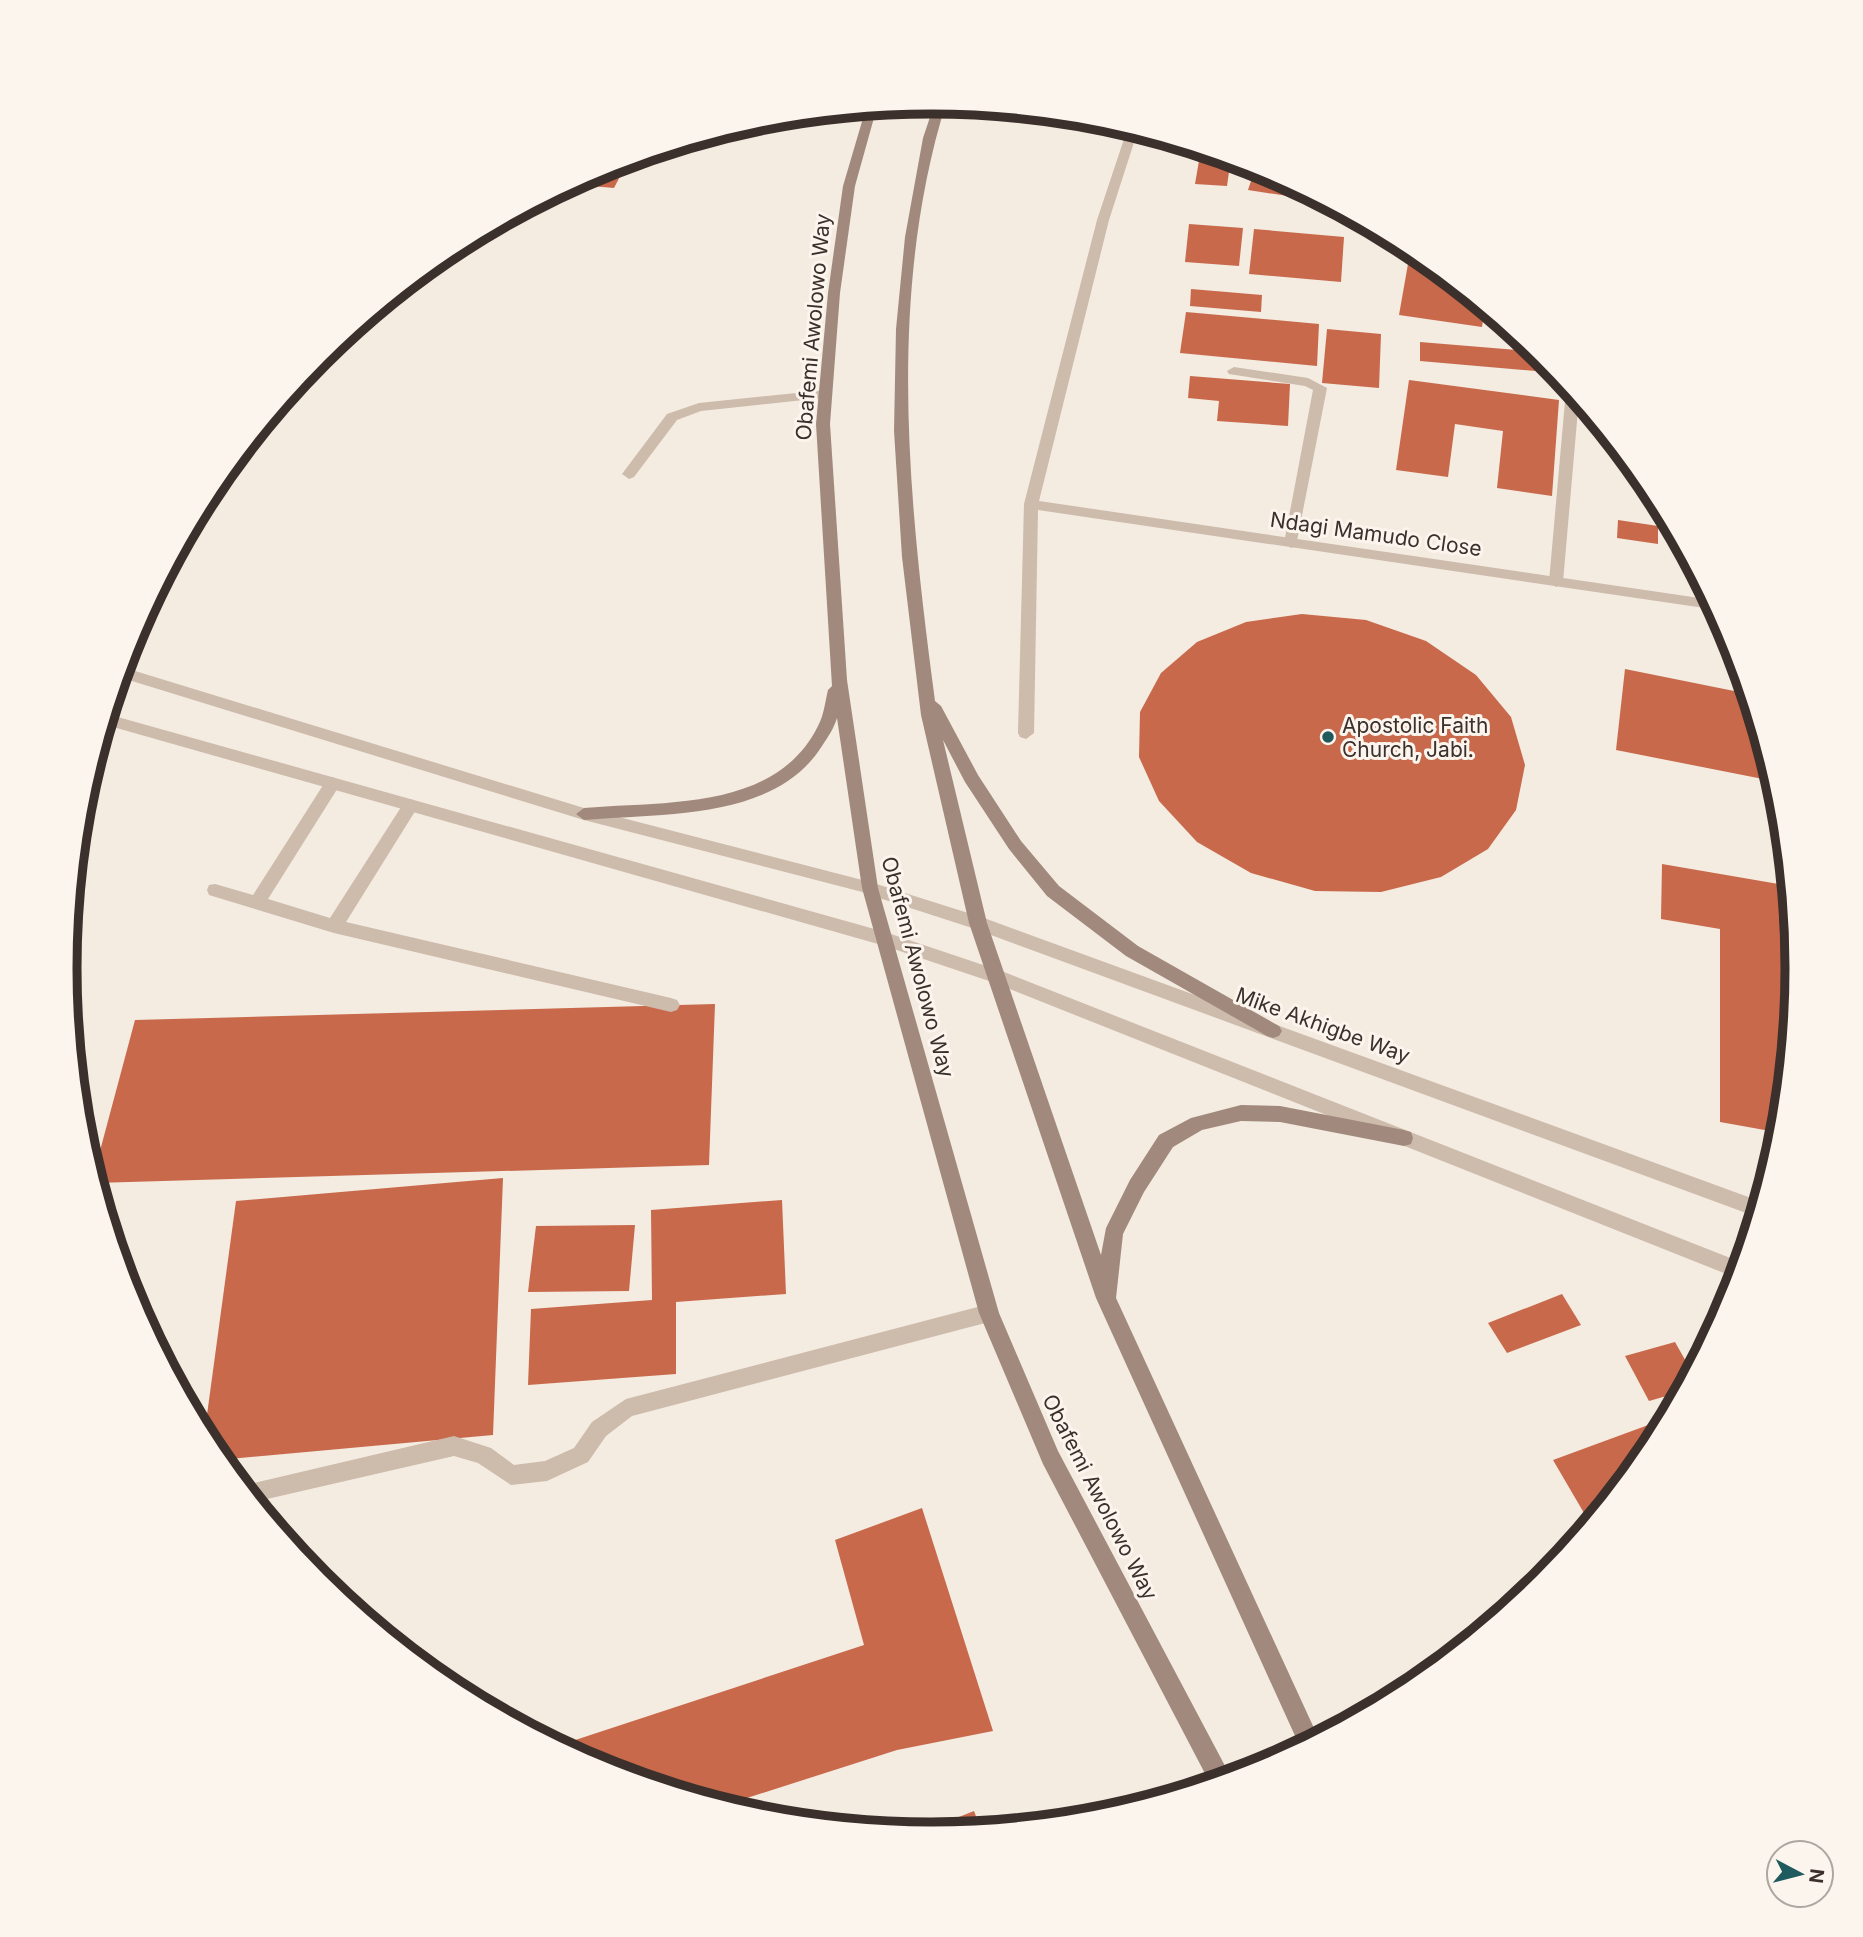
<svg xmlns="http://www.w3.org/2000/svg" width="1863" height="1937" font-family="Inter,sans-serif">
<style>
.building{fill:#c8694b}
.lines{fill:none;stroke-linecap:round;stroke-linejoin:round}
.service{fill:#cdbbac;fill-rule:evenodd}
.minor{fill:#cdbbac;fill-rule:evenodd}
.tertiary{fill:#cdbbac;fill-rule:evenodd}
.secondary{fill:#a18a7d;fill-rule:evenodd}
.poi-dot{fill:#1f5a5e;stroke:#fbf5ee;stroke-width:2.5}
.labels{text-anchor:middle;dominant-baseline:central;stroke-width:6;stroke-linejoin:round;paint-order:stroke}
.street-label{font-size:21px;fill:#3b302b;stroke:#fbf5ee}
.poi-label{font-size:21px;fill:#3b302b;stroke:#fbf5ee;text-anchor:start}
.rim{fill:none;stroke:#3b302b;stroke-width:9}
</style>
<rect width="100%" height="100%" fill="#f4ebe1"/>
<g class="building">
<path d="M1201 149 1231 158 1227 186 1195 184Z"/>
<path d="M629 159 614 188 569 184 600 168Z"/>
<path d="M1256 166 1321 198 1320 201 1248 190Z"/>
<path d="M1189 224 1243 228 1239 266 1185 262Z"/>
<path d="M1254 229 1344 237 1341 282 1249 274Z"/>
<path d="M1411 247 1485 307 1482 327 1399 315Z"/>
<path d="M1191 289 1262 295 1261 312 1190 306Z"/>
<path d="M1186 312 1319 324 1317 366 1180 353Z"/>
<path d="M1327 329 1381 334 1379 388 1322 383Z"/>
<path d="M1420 342 1540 352 1559 373 1420 361Z"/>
<path d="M1190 376 1290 384 1288 426 1217 421 1219 401 1188 398Z"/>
<path d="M1409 380 1559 400 1552 496 1497 488 1503 431 1455 424 1448 477 1396 470Z"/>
<path d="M1642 475 1652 487 1662 505 1641 502Z"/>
<path d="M1618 520 1658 526V544L1617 538Z"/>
<path d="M1302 614 1366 620 1426 641 1476 675 1511 717 1525 765 1516 810 1488 849 1441 877 1381 892 1315 891 1251 873 1197 842 1159 801 1139 757 1140 712 1161 673 1197 642 1246 622Z"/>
<path d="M1625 669 1749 694 1769 758 1768 780 1616 750Z"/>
<path d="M1662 864 1790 886 1798 969 1782 1133 1720 1122V929L1661 919Z"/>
<path d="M715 1004 709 1165 95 1183 93 1177 135 1020Z"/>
<path d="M503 1178 493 1435 219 1460 204 1437 236 1201Z"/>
<path d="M782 1200 786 1294 676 1302V1374L528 1385 531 1309 652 1300 651 1210Z"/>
<path d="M635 1225 629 1291 528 1292 536 1226Z"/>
<path d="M1562 1294 1581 1325 1507 1353 1488 1323Z"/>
<path d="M1675 1342 1693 1374 1684 1391 1649 1401 1625 1356Z"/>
<path d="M1670 1417 1652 1450 1591 1525 1553 1460Z"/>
<path d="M922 1508 993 1731 897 1750 722 1806 599 1769 557 1746 864 1645 835 1540Z"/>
<path d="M974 1811 981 1830 931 1835 916 1834Z"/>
</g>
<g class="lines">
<g class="service">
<path d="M1234 367 1308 378 1327 388 1296 546 1291 548 1284 543 1313 390 1305 386 1229 374 1227 371Z"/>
<path d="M1570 387 1579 398 1563 582 1556 587 1549 582 1566 390Z"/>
<path d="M826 390 831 391V397L701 411 677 420 634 477 629 479 622 474 667 414 699 403Z"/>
<path d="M333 777 341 783 268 899 330 918 405 801 411 799 419 805 346 922 671 998 677 1000 680 1005 677 1010 671 1012 334 933 209 895 207 890 209 885 215 884 253 895 327 779Z"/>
<path d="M989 1304 996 1307 999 1313 996 1319 989 1322 632 1416 606 1436 588 1462 547 1481 511 1485 478 1463 454 1456 254 1502 241 1486 454 1436 491 1448 514 1465 545 1461 574 1448 592 1422 626 1399Z"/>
</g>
<g class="minor">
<path d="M1128 127 1138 130 1109 220 1039 501 1713 600 1718 610 1038 510 1034 733 1026 739 1020 737 1018 733 1024 504 1097 220Z"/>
<path d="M122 667 584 808 870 882 876 883 878 888 876 893 870 894 584 820 119 677Z"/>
<path d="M107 714 885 932 891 934 894 939 891 944 885 946 106 725Z"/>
</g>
<g class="tertiary">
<path d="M870 882 984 918 1762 1202 1757 1217 972 928 864 893 862 888 864 883Z"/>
<path d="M885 932 1004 972 1743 1263 1739 1279 992 982 879 944 876 939 879 934Z"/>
</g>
<g class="secondary">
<path d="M935 102 946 103C886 297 909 504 935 701L941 706 978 775 1021 841 1059 886 1138 946 1279 1026 1282 1031 1279 1036 1273 1038 1267 1036 1126 956 1047 896 1009 849 965 782 943 740 987 923 1101 1255 1106 1228 1130 1180 1159 1135 1191 1118 1241 1105 1280 1106 1404 1130 1411 1132 1413 1138 1411 1144 1404 1146 1280 1122 1241 1121 1202 1130 1173 1147 1144 1192 1123 1234 1116 1298 1319 1739 1301 1749 1096 1298 969 923 921 715 902 557 894 431 896 329 905 237 923 138Z"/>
<path d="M877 107 855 186 840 293 830 424 847 680 878 888 999 1313 1058 1451 1232 1779 1211 1785 1043 1464 979 1313 862 888 837 718C834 728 828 737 822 746 775 821 662 813 584 820L576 814 584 808C665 801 776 811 818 726 824 715 825 702 828 690L832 686 816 424 828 293 843 186 866 108Z"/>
</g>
</g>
<circle class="poi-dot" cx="1328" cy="737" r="7"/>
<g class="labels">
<g class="street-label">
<text transform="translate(813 327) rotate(-85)">Obafemi Awolowo Way</text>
<text transform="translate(1376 534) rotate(8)">Ndagi Mamudo Close</text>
<text transform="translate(918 967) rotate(75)">Obafemi Awolowo Way</text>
<text transform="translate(1323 1025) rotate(20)">Mike Akhigbe Way</text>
<text transform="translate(1100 1497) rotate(63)">Obafemi Awolowo Way</text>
</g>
<g class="poi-label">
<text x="1342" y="725">Apostolic Faith<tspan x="1342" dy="24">Church, Jabi.</tspan></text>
</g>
</g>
<path d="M0 0H1863V1937H0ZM77 968a854 854 0 1 1 1708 0a854 854 0 1 1-1708 0Z" fill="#fbf5ee" fill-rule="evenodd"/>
<path class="rim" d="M77 968a854 854 0 1 1 1708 0a854 854 0 1 1-1708 0Z"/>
<g transform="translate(1800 1874) rotate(97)"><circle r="33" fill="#fbf5ee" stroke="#aea6a0" stroke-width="2"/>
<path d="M0-5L12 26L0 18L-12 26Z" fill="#1f5a5e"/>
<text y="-10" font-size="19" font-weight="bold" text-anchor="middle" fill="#3b302b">N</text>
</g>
</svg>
